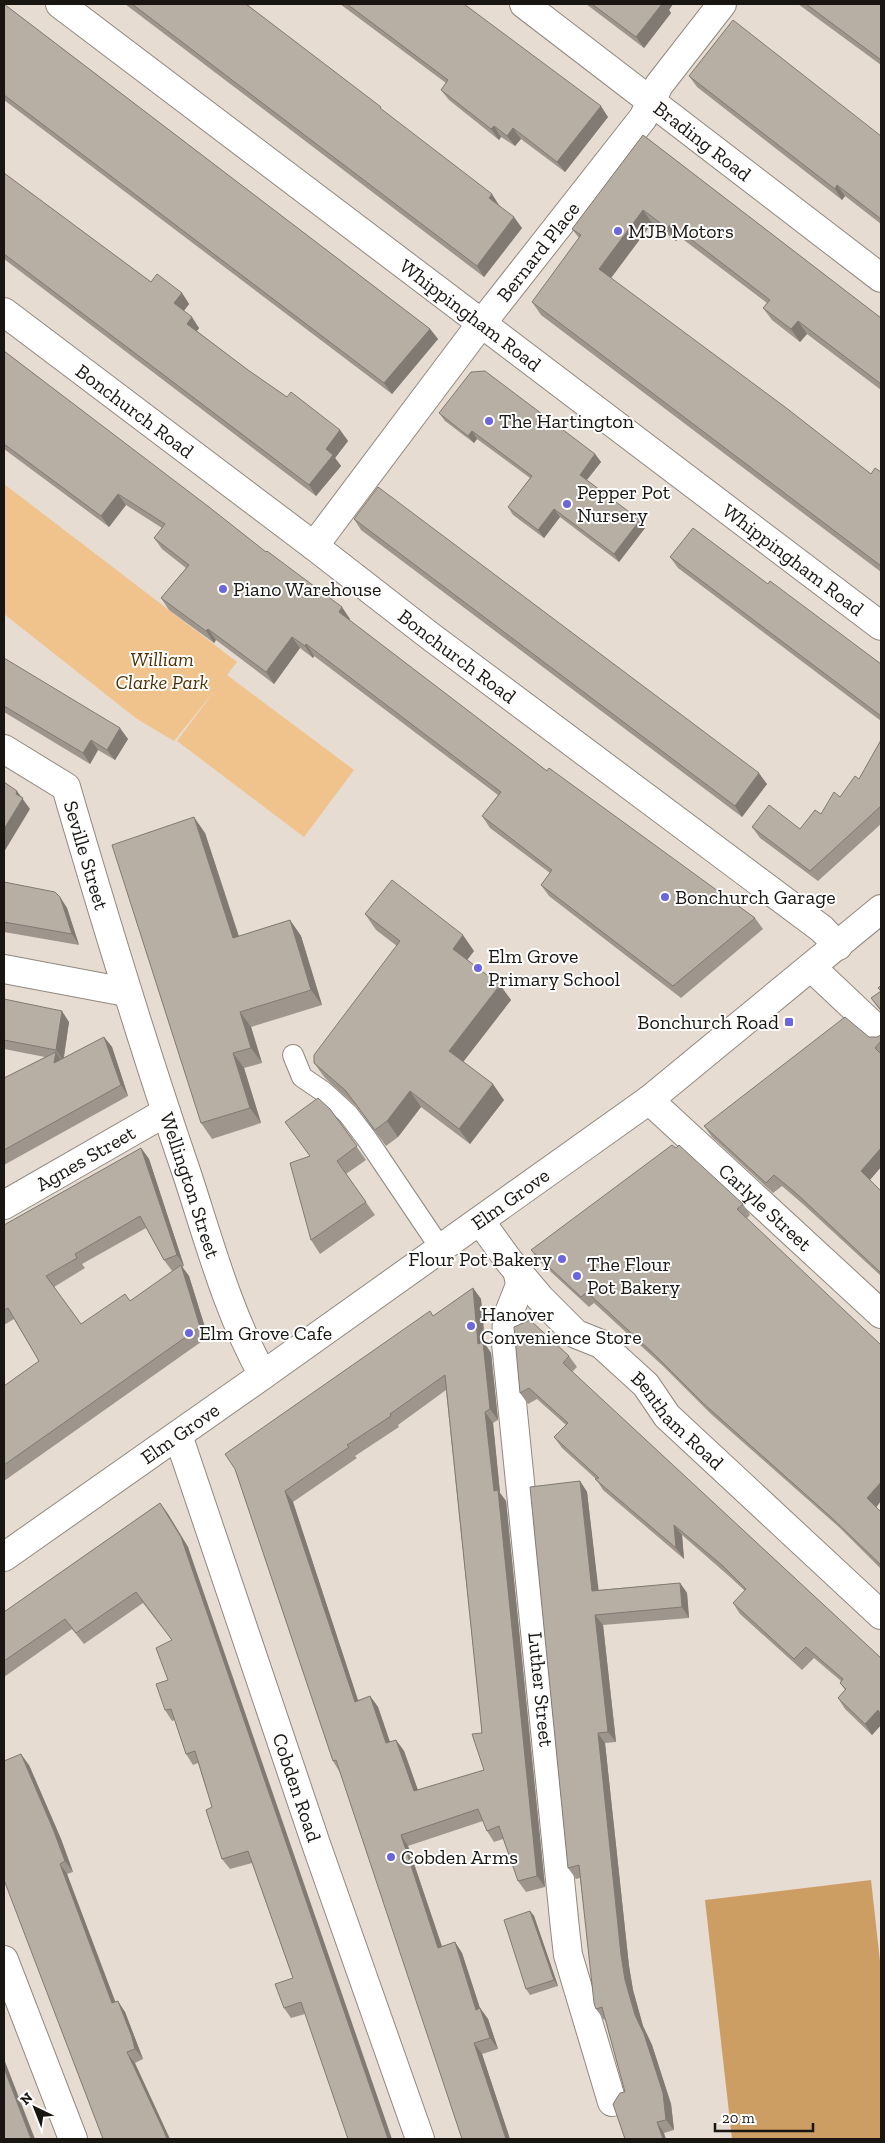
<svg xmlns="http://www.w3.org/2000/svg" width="885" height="2143" font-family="'Zilla Slab',serif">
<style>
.green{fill:#f0c38c}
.water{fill:#cd9e64}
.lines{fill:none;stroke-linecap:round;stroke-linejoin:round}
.lane-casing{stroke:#91887e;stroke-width:22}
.street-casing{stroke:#91887e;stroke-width:30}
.secondary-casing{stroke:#91887e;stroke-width:30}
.lane{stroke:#fff;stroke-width:20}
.street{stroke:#fff;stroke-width:28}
.secondary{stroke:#fff;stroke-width:28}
.wall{fill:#9e968d;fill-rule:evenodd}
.shaded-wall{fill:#817a73}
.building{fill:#b8afa4;stroke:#817a73;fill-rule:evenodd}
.poi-dot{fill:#6b65de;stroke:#fff;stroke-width:2}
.labels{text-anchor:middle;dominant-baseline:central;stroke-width:4;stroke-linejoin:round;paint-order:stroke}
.street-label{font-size:20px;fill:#191612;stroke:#fff}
.poi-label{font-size:20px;fill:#191612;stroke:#fff;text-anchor:start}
.park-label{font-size:20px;font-style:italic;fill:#503100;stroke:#fff}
</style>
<rect width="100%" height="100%" fill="#e6dcd2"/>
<path class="green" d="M4 484 237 662 227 675 354 770 304 837 177 741 216 689 174 741 137 719 4 614Z"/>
<path class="water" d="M871 1880 881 1970V2139H732L705 1900Z"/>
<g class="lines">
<defs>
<path id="lane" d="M293 1055 302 1077 324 1092 348 1114 367 1139 441 1249"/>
<g id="street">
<path id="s1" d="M60 4 881 626"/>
<path id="s2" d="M524 4 881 278"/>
<path id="s3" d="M4 312 314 546 430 636 822 929 838 946"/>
<path id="s4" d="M314 546 471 337 643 118 659 85 722 4"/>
<path id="s5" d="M4 749 66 787C104 917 143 1046 187 1174 209 1241 228 1313 263 1375"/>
<path d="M812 968 881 1033"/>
<path d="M4 969 126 992"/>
<path id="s6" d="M649 1100 881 1314"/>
<path id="s7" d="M4 1205 166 1112"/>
<path id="s8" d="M480 1221 509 1261 540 1298 576 1334 601 1344 646 1385 667 1416 881 1615"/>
<path id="s9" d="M518 1274 520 1285 507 1318 506 1343 565 1929 568 1955 612 2102"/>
<path id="s10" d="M178 1435 316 1844 420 2139"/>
<path d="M4 1960 73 2139"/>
</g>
<g id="secondary">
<path id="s11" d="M4 1557 263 1375 649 1100 881 909"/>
</g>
</defs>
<use href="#lane" class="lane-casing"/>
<use href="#street" class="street-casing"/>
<use href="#secondary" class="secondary-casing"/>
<use href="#lane" class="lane"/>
<use href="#street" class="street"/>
<use href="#secondary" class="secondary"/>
</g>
<g class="wall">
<path d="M4 4 430 329 438 339 392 394 4 100Z"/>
<path d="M125 4H246L385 113 499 205 522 228 484 277Z"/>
<path d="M340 4H464L608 117 565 172 521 139 515 146 501 137 499 140 449 100 441 90 446 83Z"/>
<path d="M586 4H673L669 10 671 13 644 48Z"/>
<path d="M798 4H881V65Z"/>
<path d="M689 76 881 136V224L845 196 842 200 697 87Z"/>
<path d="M643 135 881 318V390L807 334 800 342 772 320 763 308 767 303 680 237 676 241 652 223 611 278 871 474 881 472V572L541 315 532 302 579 238 572 229Z"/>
<path d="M4 173 151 282 182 293 189 304 184 311 199 328 197 331 248 370 287 397 340 430 348 441 335 458 341 466 316 496 4 259Z"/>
<path d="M4 351 266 552 350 619 349 620 547 771 755 918 763 929 681 998 549 896 541 885 550 873 490 828 482 816 498 795 314 656 313 658 300 648 274 684 216 640 214 643 169 610 161 598 186 568 162 549 154 538 162 528 126 505 109 527 4 449Z"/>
<path d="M439 413 595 454 601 462 587 480 645 528 619 562 560 517 544 538 513 515 508 507 530 478 477 439 474 443 445 421Z"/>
<path d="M354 519 767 784 742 817 361 530Z"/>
<path d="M670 557 768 584 881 664V721L678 568Z"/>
<path d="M4 658 128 739 115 760 98 750 90 764 4 712Z"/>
<path d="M881 740V824L818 881 760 838 752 827 800 829 821 814 859 779Z"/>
<path d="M205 833 239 936 290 920 301 936 322 1005 251 1027 262 1063 244 1068 261 1123 212 1139 201 1123Z"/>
<path d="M4 882 60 897 67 908 79 945 4 932Z"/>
<path d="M365 914 474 951 467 960 500 985 511 1000 463 1062 504 1100 470 1144 421 1107 398 1137 386 1146 357 1107 325 1078 314 1063 397 946 376 930Z"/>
<path d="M881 985V1012L871 998 881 991 878 988Z"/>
<path d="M4 999 69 1022 64 1058 104 1037 112 1047 128 1096 4 1165V1078L45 1057 4 1049Z"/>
<path d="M881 1035V1167L870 1180 881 1191V1276L804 1205 782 1186 773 1193 712 1137 704 1126 869 1037H877Z"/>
<path d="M330 1109 366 1160 346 1174 375 1215 320 1254 311 1240 309 1156Z"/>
<path d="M141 1148 149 1159 184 1266 182 1267 189 1276 208 1337 4 1481V1386L39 1361 14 1319 4 1325V1225ZM146 1228 164 1260 172 1271 174 1270 130 1301 81 1324 54 1287 85 1268 82 1264Z"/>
<path d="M743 1204 750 1215 747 1218 876 1507 881 1512V1569L840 1528 711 1414 663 1366 594 1303 589 1307 539 1261 531 1250Z"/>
<path d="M473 1288 481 1299 485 1344 491 1353 498 1420 493 1423 500 1493 506 1501 545 1887 526 1892 518 1881 503 1839 494 1842 487 1831 483 1821 408 1846 442 1946 455 1942 462 1953 480 2008 488 2019 498 2049 482 2054 510 2139 339 1771 333 1761 235 1469 433 1316ZM446 1390 482 1733 484 1770 418 1790 404 1751 396 1740 390 1742 378 1707 370 1696 358 1700 293 1502 357 1458 355 1456 399 1427 398 1425Z"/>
<path d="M569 1356 577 1367 572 1372 881 1658V1725L872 1735 845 1709 838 1698 845 1690 840 1683 841 1681 814 1658 802 1670 740 1614 733 1603 745 1591 730 1577 682 1535 684 1559 603 1490 596 1479 562 1448 554 1437 566 1425 537 1399 528 1404 520 1393Z"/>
<path d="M580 1481 587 1492 598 1590 680 1583 687 1593 689 1618 603 1625 616 1742 605 1743 629 1966 633 1990 643 2026 652 2045 671 2104 674 2130 664 2133 625 2092 605 2019 604 2020 596 2009 580 1878 576 1879 568 1868Z"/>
<path d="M160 1503 168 1514 188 1547 305 2014 291 2018 284 2008 293 1978 252 1863 230 1869 222 1859 212 1807 198 1763 193 1765 186 1754 175 1720 172 1721 165 1710 172 1640 143 1603 84 1644 72 1629 4 1677V1612Z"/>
<path d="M6 1760 29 1765 61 1839 73 1872 67 1874 115 2002 125 2012 143 2059 135 2063 4 1880Z"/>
<path d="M530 1911 534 1916 558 1986 530 1995 526 1989Z"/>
</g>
<g class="shaded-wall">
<path d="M662 4H673L669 10 671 13 644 48 636 37Z"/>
<path d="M601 106 608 117 565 172 557 162Z"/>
<path d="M494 126 501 137 499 140 491 129Z"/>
<path d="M513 128 521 139 515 146 507 136Z"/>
<path d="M837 185 845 196 842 200 835 189Z"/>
<path d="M492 194 499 205 489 198Z"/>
<path d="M643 210 652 223 608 282 599 269Z"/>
<path d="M514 217 522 228 484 277 477 266Z"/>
<path d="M671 224 680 237 676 241 667 228Z"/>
<path d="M182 293 189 304 181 314 174 303Z"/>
<path d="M192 317 199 328 194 335 187 324Z"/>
<path d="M798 321 807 334 800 342 791 329Z"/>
<path d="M430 329 438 339 392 394 384 383Z"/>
<path d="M340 430 348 441 335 458 341 466 316 496 309 485 326 449Z"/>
<path d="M472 431 477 439 474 443 468 436Z"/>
<path d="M595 454 601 462 585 482 580 475Z"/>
<path d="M118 494 126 505 109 527 101 516Z"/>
<path d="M554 509 560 517 544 538 538 530Z"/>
<path d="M640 520 645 528 619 562 614 554Z"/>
<path d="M342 607 350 619 347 624 339 612Z"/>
<path d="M208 629 216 640 214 643 206 631Z"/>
<path d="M292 637 300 648 274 684 266 672Z"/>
<path d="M306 644 314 656 313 658 305 646Z"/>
<path d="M120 728 128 739 115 760 107 750Z"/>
<path d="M91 740 98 750 90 764 83 753Z"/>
<path d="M759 773 767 784 742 817 735 806Z"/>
<path d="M17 791 30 809 4 852V829Z"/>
<path d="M194 817 205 833 244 953 233 938Z"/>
<path d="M60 897 67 908 79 945 72 934Z"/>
<path d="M290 920 301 936 322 1005 311 990Z"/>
<path d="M463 935 474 951 464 964 453 949Z"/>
<path d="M500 985 511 1000 460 1066 449 1051Z"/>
<path d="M62 1011 69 1022 63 1061 56 1050Z"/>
<path d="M240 1012 251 1027 262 1063 251 1048Z"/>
<path d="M104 1037 112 1047 128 1096 121 1085Z"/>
<path d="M56 1052 63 1063H54Z"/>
<path d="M233 1053 244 1068 261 1123 250 1108Z"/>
<path d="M493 1084 504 1100 470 1144 459 1129Z"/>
<path d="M410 1091 421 1107 398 1137 387 1121Z"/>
<path d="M141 1148 149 1159 184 1266 177 1255Z"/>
<path d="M881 1148V1167L868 1182 861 1171Z"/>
<path d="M181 1265 189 1276 208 1337 200 1327Z"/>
<path d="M473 1288 481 1299 485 1344 491 1353 498 1420 490 1409 478 1344Z"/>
<path d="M485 1412 493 1423 500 1493 506 1501 545 1887 537 1876Z"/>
<path d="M580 1481 587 1492 600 1602 592 1591Z"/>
<path d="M881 1482V1501L875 1509 867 1498Z"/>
<path d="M285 1491 293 1502 362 1713 355 1702Z"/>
<path d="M160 1503 168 1514 188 1547 392 2139H388Z"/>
<path d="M674 1525 682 1535 684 1559 676 1548Z"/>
<path d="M680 1583 687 1593 689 1618 682 1607Z"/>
<path d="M595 1615 603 1625 616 1742 608 1732Z"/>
<path d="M370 1696 378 1707 394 1754 386 1743Z"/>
<path d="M878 1710 881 1715V1725L872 1735 865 1724Z"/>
<path d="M598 1733 605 1743 629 1966 633 1990 643 2026 652 2045 671 2104 674 2130 666 2120 625 1980 621 1955Z"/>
<path d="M396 1740 404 1751 422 1802 414 1791Z"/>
<path d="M21 1754 29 1765 61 1839 73 1872 65 1861Z"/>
<path d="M401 1835 408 1846 446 1959 438 1948Z"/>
<path d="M60 1864 67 1874 120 2014 112 2003Z"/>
<path d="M530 1911 534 1916 558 1986 554 1980Z"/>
<path d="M455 1942 462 1953 484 2021 476 2010Z"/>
<path d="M118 2001 125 2012 143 2059 135 2049Z"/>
<path d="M480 2008 488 2019 498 2049 490 2038Z"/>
<path d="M474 2043 482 2054 510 2139H506Z"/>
<path d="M127 2052 135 2063 170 2139H167Z"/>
<path d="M4 2059 35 2139H31L4 2068Z"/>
<path d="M657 2122 664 2133 666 2139H663Z"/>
</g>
<g class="building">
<path d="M4 4 430 329 384 383 4 95Z"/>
<path d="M132 4H246L381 107 380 108 492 194 489 198 514 217 477 266Z"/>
<path d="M347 4H464L601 106 557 162 513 128 507 136 494 126 491 129 441 90 448 80Z"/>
<path d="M592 4H662L636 37Z"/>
<path d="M806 4H881V60Z"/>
<path d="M733 20 881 136V219L837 185 835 189 689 76Z"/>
<path d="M643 135 881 318V384L798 321 791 329 763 308 770 300 671 224 667 228 643 210 599 269 785 407 871 474 875 468 881 472V566L532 302 581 235 572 229Z"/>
<path d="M4 173 151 282 157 274 182 293 174 303 192 317 187 324 248 370 287 397 291 392 340 430 326 449 333 455 309 485 4 254Z"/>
<path d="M4 351 209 507 266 552 267 551 342 607 339 612 547 771 549 768 755 918 673 986 541 885 552 870 482 816 501 792 306 644 305 646 292 637 266 672 208 629 206 631 161 598 189 565 154 538 165 524 118 494 101 516 4 444Z"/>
<path d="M485 371 595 454 580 475 640 520 614 554 554 509 538 530 508 507 532 476 472 431 468 436 439 413 471 372Z"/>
<path d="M378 487 759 773 735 806 354 519Z"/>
<path d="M693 528 768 584 770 581 881 664V716L670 557Z"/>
<path d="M4 658 120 728 107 750 91 740 83 753 4 706Z"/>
<path d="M881 740V806L810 871 752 827 769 805 800 829 815 810 821 814 834 792 840 797 855 776 859 779Z"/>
<path d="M4 782 17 791 16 794 23 798 4 829Z"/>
<path d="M194 817 233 938 290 920 311 990 240 1012 251 1048 233 1053 250 1108 201 1123 112 845Z"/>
<path d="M392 880 463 935 453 949 500 985 449 1051 493 1084 459 1129 410 1091 387 1121 375 1130 346 1091 314 1063V1055L400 941 365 914Z"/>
<path d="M4 882 55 892 60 897 72 934 4 922Z"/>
<path d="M881 985V991L878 988Z"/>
<path d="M881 991V1010L871 998Z"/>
<path d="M4 999 62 1011 56 1050 4 1040Z"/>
<path d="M845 1017 869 1037H877L881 1035V1041L875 1048 881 1054V1148L861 1171 881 1191V1273L797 1194 774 1175 766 1183 704 1126Z"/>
<path d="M104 1037 121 1085 4 1150V1078L56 1052 54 1063Z"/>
<path d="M318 1098 330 1109 357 1146 337 1161 366 1202 311 1240 290 1163 310 1156 285 1122Z"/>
<path d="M672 1145 676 1148 679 1145 743 1204 737 1209 881 1345V1482L867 1498 881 1512V1565L832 1518 703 1403 655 1355 587 1292 581 1297 531 1250Z"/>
<path d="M141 1148 177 1255 164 1260 140 1216 75 1254 77 1258 46 1276 81 1324 125 1294 130 1301 181 1265 200 1327 4 1465V1386L39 1361 8 1308 4 1310V1225Z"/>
<path d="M473 1288 478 1344 483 1342 490 1409 485 1412 494 1491 498 1490 537 1876 518 1881 499 1826 487 1831 478 1809 401 1835 438 1948 455 1942 476 2010 480 2008 490 2038 474 2043 506 2139H462L336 1760 333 1761 235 1469 225 1454 430 1311 433 1316ZM445 1375 482 1733 472 1734 484 1770 414 1791 396 1740 386 1743 370 1696 355 1702 285 1491 349 1447 347 1445 391 1416 390 1414Z"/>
<path d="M530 1320 569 1356 563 1363 881 1658V1714L878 1710 865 1724 838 1698 846 1689 840 1683 843 1679 806 1647 794 1659 733 1603 746 1589 723 1566 674 1525 676 1548 595 1479 599 1478 554 1437 568 1423 529 1388 520 1393 514 1327Z"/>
<path d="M580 1481 592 1591 680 1583 682 1607 595 1615 608 1732 598 1733 621 1955 625 1980 635 2015 644 2034 663 2093 666 2120 657 2122 663 2139H625L613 2104 620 2093 625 2092 602 2007 596 2009 594 2003 579 1865 568 1868 530 1487Z"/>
<path d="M160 1503 181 1537 388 2139H348L301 2002 284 2008 275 1984 293 1978 248 1851 222 1859 206 1810 212 1807 195 1751 186 1754 171 1709 165 1710 156 1684 168 1680 156 1648 172 1640 136 1592 76 1633 65 1619 4 1661V1612Z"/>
<path d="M21 1754 53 1829 65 1861 60 1864 112 2003 118 2001 132 2037 135 2049 127 2052 163 2129 167 2139H103L4 1880V1760V1761Z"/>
<path d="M530 1911 554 1980 526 1989 504 1920Z"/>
<path d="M4 2068 31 2139H4Z"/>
</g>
<g class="poi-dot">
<circle cx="618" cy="231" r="5"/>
<circle cx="489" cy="421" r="5"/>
<circle cx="567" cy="504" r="5"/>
<circle cx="223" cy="589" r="5"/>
<circle cx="665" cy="897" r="5"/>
<circle cx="478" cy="968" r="5"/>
<rect x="784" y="1017" width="10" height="10" rx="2.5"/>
<circle cx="562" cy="1259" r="5"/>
<circle cx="577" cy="1276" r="5"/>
<circle cx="471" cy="1326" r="5"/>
<circle cx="189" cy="1333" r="5"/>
<circle cx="391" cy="1857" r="5"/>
</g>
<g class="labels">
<g class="street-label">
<text stroke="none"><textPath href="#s2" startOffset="225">Brading Road</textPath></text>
<text stroke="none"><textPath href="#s4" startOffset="370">Bernard Place</textPath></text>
<text stroke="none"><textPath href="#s1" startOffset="515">Whippingham Road</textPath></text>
<text stroke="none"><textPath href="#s3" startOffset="164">Bonchurch Road</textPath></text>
<text stroke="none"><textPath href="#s1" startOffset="920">Whippingham Road</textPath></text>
<text stroke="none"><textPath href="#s3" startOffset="569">Bonchurch Road</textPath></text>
<text stroke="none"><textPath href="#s5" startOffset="144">Seville Street</textPath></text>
<text stroke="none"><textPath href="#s7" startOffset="94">Agnes Street</textPath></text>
<text stroke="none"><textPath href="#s5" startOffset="490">Wellington Street</textPath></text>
<text stroke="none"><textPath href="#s11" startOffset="620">Elm Grove</textPath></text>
<text stroke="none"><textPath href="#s6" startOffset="158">Carlyle Street</textPath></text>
<text stroke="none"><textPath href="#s8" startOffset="284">Bentham Road</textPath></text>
<text stroke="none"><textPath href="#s11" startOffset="215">Elm Grove</textPath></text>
<text stroke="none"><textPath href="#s9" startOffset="420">Luther Street</textPath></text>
<text stroke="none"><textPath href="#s10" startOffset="372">Cobden Road</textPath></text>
</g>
<g class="poi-label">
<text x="628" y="231">MJB Motors</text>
<text x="499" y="421">The Hartington</text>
<text x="577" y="492">Pepper Pot<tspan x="577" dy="23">Nursery</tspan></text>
<text x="233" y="589">Piano Warehouse</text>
<text x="675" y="897">Bonchurch Garage</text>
<text x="488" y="956">Elm Grove<tspan x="488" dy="23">Primary School</tspan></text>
<text x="779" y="1022" text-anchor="end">Bonchurch Road</text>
<text x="552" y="1259" text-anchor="end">Flour Pot Bakery</text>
<text x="587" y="1264">The Flour<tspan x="587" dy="23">Pot Bakery</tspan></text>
<text x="481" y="1314">Hanover<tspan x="481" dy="23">Convenience Store</tspan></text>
<text x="199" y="1333">Elm Grove Cafe</text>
<text x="401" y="1857">Cobden Arms</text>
</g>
<g class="park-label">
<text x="162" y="659">William<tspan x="162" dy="23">Clarke Park</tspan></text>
</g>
</g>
<rect width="885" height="2143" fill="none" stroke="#191612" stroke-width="10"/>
<g transform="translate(35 2108) rotate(317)" stroke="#ffffff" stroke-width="4" paint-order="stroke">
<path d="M0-4L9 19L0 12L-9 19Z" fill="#191612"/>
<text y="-8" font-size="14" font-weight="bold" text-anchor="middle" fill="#191612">N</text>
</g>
<path d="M715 2123v8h98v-8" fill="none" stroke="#191612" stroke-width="2.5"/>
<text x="722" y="2123" font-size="15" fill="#191612" stroke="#ffffff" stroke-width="4" paint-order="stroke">20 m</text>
</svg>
